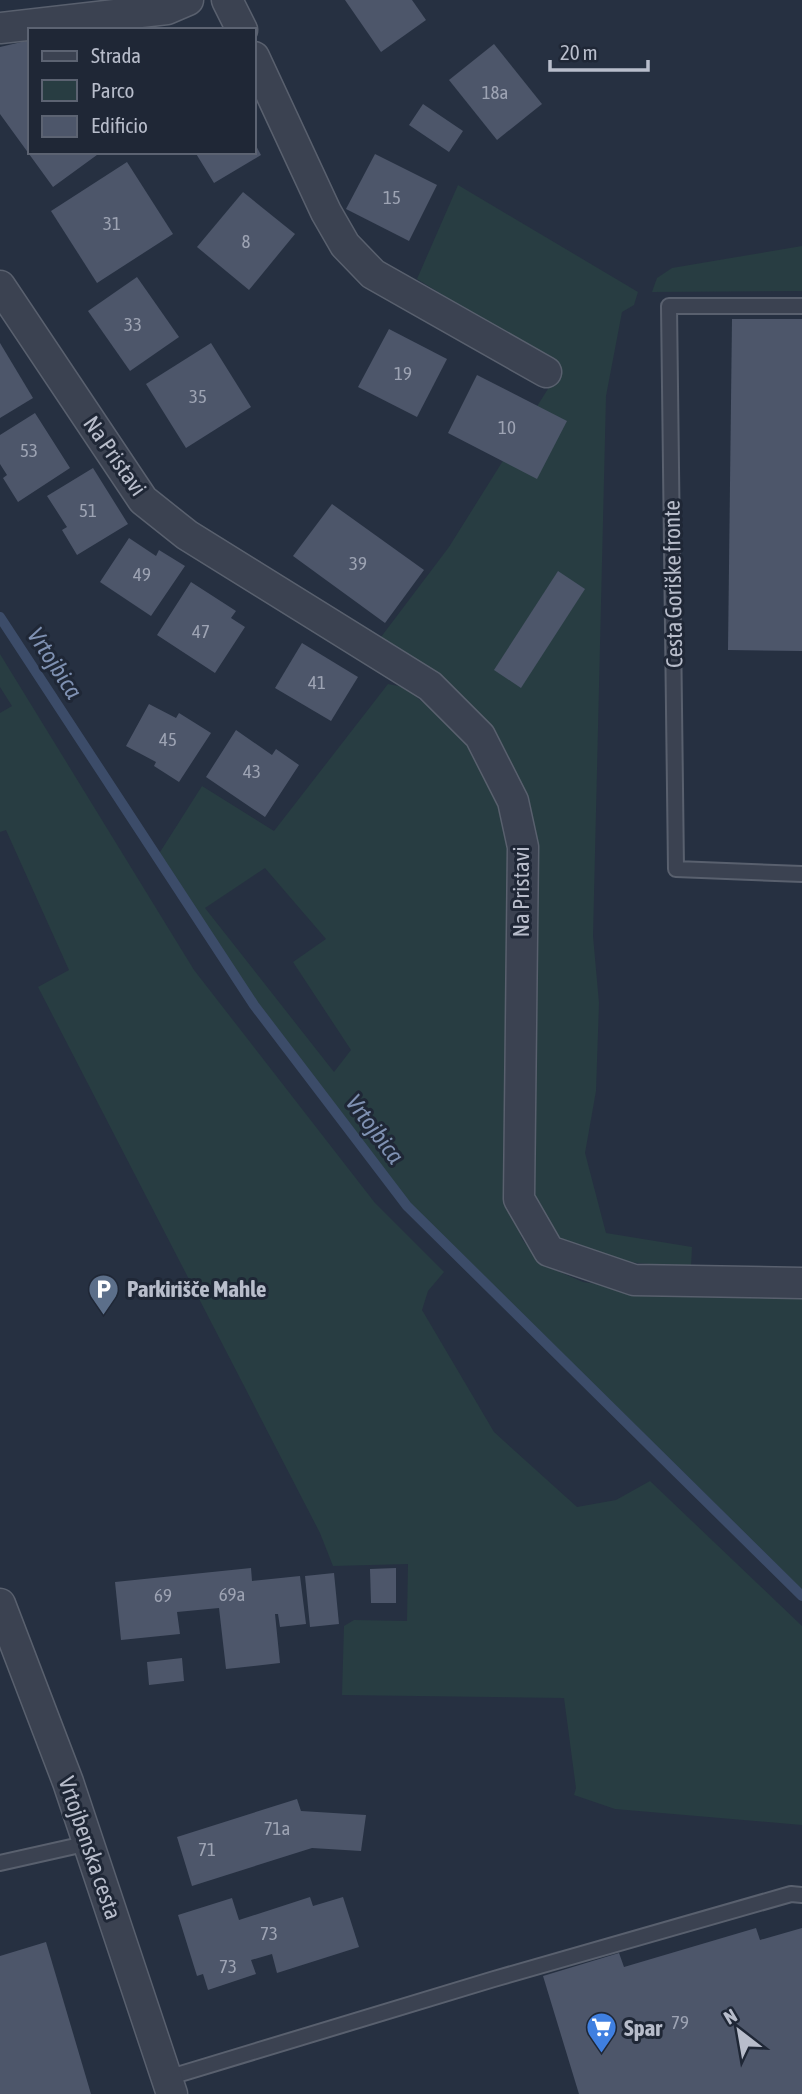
<svg xmlns="http://www.w3.org/2000/svg" width="802" height="2094" font-family="'Asap Condensed',sans-serif">
<style>
.green{fill:#283d42;fill-rule:evenodd}
.lines{fill:none;stroke-linecap:round;stroke-linejoin:round}
.stream{stroke:#3c4c69;stroke-width:10}
.building{fill:#4d566a}
.lane-casing{stroke:#59606e;stroke-width:18}
.street-casing{stroke:#59606e;stroke-width:33}
.lane{stroke:#3b4251;stroke-width:14}
.street{stroke:#3b4251;stroke-width:30}
.labels{text-anchor:middle;dominant-baseline:central;stroke-width:6;stroke-linejoin:round;paint-order:stroke}
.number-label{font-size:19px;fill:#9da3b3}
.street-label{font-size:23px;fill:#b8bdcb;stroke:#1f2736}
.poi-label{font-size:23px;font-weight:bold;fill:#b8bdcb;stroke:#1f2736;text-anchor:start}
.water-label{font-size:24px;font-style:italic;fill:#7f91b2;stroke:#1f2736}
</style>
<rect width="100%" height="100%" fill="#263041"/>
<g class="green">
<path d="M458 185 638 292 634 305 622 312 606 396 593 936 599 1003 596 1091 585 1153 606 1233 692 1247 691 1267 598 1260 553 1239 527 1201 533 829 428 672 381 637 449 547 561 368 417 279Z"/>
<path d="M802 246V291L652 292 657 278 672 268Z"/>
<path d="M0 654 194 970 375 1203 444 1272 428 1291 422 1310 494 1432 577 1507 616 1500 650 1481 802 1626V1825L615 1809 574 1795 576 1788 564 1698 342 1695 344 1626 354 1620 407 1621 408 1564 333 1566 320 1533 38 987 69 970 6 830 0 832V713L12 706 0 687Z"/>
<path d="M388 684 404 687 462 734 495 783 509 826 512 1213 522 1239 533 1254 555 1270 583 1282 617 1287 802 1293V1592C664 1462 523 1331 396 1189 305 1088 228 974 155 860L202 786 274 831ZM265 868 326 939 293 962 351 1050 334 1072 205 908Z"/>
</g>
<g class="lines">
<path class="stream" d="M0 617 254 1005 407 1206 802 1596"/>
</g>
<g class="building">
<path d="M345 0H412L426 20 381 52Z"/>
<path d="M30 40V152H101L53 187 0 114V47Z"/>
<path d="M494 44 542 104 497 140 449 80Z"/>
<path d="M423 104 463 131 449 152 409 125Z"/>
<path d="M254 142 261 155 214 183 195 152H254Z"/>
<path d="M375 154 437 185 409 241 346 209Z"/>
<path d="M127 162 173 234 97 283 51 211Z"/>
<path d="M243 192 295 234 249 290 197 247Z"/>
<path d="M137 277 179 337 130 371 88 311Z"/>
<path d="M732 319H802V651L728 650Z"/>
<path d="M389 329 447 359 417 417 358 387Z"/>
<path d="M0 343 33 398 0 418Z"/>
<path d="M211 343 251 407 186 448 146 384Z"/>
<path d="M477 375 567 421 537 479 448 433Z"/>
<path d="M35 413 70 468 18 502 3 478 7 475 0 464V435Z"/>
<path d="M93 468 128 524 77 555 62 530 67 527 47 496Z"/>
<path d="M332 504 424 570 385 623 293 556Z"/>
<path d="M129 538 156 556 159 550 185 566 151 616 100 582Z"/>
<path d="M558 571 585 589 521 688 494 670Z"/>
<path d="M191 582 236 611 231 618 245 627 215 673 157 635Z"/>
<path d="M302 643 358 677 331 721 275 688Z"/>
<path d="M149 704 176 718 179 713 211 733 179 782 154 766 156 762 126 746Z"/>
<path d="M236 730 272 755 276 749 299 765 265 817 206 777Z"/>
<path d="M251 1568 252 1581 300 1576 306 1624 280 1627 278 1614H275L280 1663 226 1669 219 1608 177 1612 180 1634 121 1640 115 1582Z"/>
<path d="M396 1568V1603H371L370 1569Z"/>
<path d="M334 1573 339 1624 310 1627 305 1576Z"/>
<path d="M182 1658 184 1681 149 1685 147 1662Z"/>
<path d="M297 1799 301 1811 366 1815 361 1851 312 1848 192 1886 177 1837Z"/>
<path d="M310 1897 313 1906 343 1897 359 1947 277 1973 272 1954 251 1960 256 1974 208 1990 203 1974 197 1976 178 1915 232 1898 239 1920Z"/>
<path d="M756 1928 760 1940 802 1928V2094H579L543 1976 619 1953 624 1967Z"/>
<path d="M46 1942 91 2094H0V1956Z"/>
</g>
<g class="lines">
<defs>
<g id="lane">
<path d="M802 306H669L676 869 802 874"/>
<path d="M0 1863 89 1843"/>
<path d="M167 2078 494 1979 791 1894 802 1895"/>
</g>
<g id="street">
<path d="M227 0 242 30"/>
<path d="M0 28 167 9 188 0"/>
<path d="M254 57 326 212 345 245 373 274 546 372"/>
<path d="M0 286 143 500 187 535 430 686 480 736 513 801 523 847 519 1199 549 1251 634 1280 802 1283"/>
<path d="M0 1604 68 1782 172 2094"/>
</g>
</defs>
<use href="#lane" class="lane-casing"/>
<use href="#street" class="street-casing"/>
<use href="#lane" class="lane"/>
<use href="#street" class="street"/>
</g>
<defs>
<symbol id="parking-pin" viewBox="-11 -11 22 30"><path d="M0 17L-7.5 6A9.5 9.5 0 1 1 7.5 6Z" fill="#5c6f8a" stroke="#1f2736"/><path d="M-3.5-5.5H1a3.5 3.5 0 0 1 0 7H-1V5.5H-3.5ZM-1-3.4V-.6H.8a1.4 1.4 0 0 0 0-2.8Z" fill="#fff"/></symbol>
<symbol id="supermarket-pin" viewBox="-11 -11 22 30"><path d="M0 17L-7.5 6A9.5 9.5 0 1 1 7.5 6Z" fill="#3f7fe0" stroke="#1f2736"/><path d="M-6-5.5h2.5l.6 2H6L4.5 2H-2.5L-4.4-4H-6ZM-1.5 3.2a1.3 1.3 0 1 0 .1 0ZM3 3.2a1.3 1.3 0 1 0 .1 0Z" fill="#fff"/></symbol>
</defs>
<g fill-rule="evenodd">
<use href="#parking-pin" x="86" y="1272" width="35" height="47"/>
<use href="#supermarket-pin" x="584" y="2010" width="35" height="47"/>
</g>
<g class="labels">
<g class="number-label">
<text x="495" y="92">18a</text>
<text x="392" y="197">15</text>
<text x="112" y="223">31</text>
<text x="246" y="241">8</text>
<text x="133" y="324">33</text>
<text x="403" y="373">19</text>
<text x="198" y="396">35</text>
<text x="507" y="427">10</text>
<text x="29" y="450">53</text>
<text x="88" y="510">51</text>
<text x="358" y="563">39</text>
<text x="142" y="574">49</text>
<text x="201" y="631">47</text>
<text x="317" y="682">41</text>
<text x="168" y="739">45</text>
<text x="252" y="771">43</text>
<text x="232" y="1594">69a</text>
<text x="163" y="1595">69</text>
<text x="277" y="1828">71a</text>
<text x="207" y="1849">71</text>
<text x="269" y="1933">73</text>
<text x="228" y="1966">73</text>
<text x="680" y="2022">79</text>
</g>
<g class="street-label">
<text transform="translate(115 456) rotate(55)">Na Pristavi</text>
<text transform="translate(673 584) rotate(-91)">Cesta Goriške fronte</text>
<text transform="translate(521 892) rotate(-90)">Na Pristavi</text>
<text transform="translate(90 1848) rotate(71)">Vrtojbenska cesta</text>
</g>
<g class="poi-label">
<text x="127" y="1289">Parkirišče Mahle</text>
<text x="624" y="2028">Spar</text>
</g>
<g class="water-label">
<text transform="translate(55 663) rotate(57)">Vrtojbica</text>
<text transform="translate(375 1129) rotate(53)">Vrtojbica</text>
</g>
</g>
<rect x="28" y="28" width="228" height="126" fill="#1f2736" stroke="#5c6372" stroke-width="2"/>
<rect x="42" y="51" width="35" height="10" fill="#3b4251" stroke="#5c6372" stroke-width="2"/>
<text x="91" y="63" font-size="21" fill="#b8bdcb">Strada</text>
<rect x="42" y="80" width="35" height="21" fill="#283d42" stroke="#5c6372" stroke-width="2"/>
<text x="91" y="98" font-size="21" fill="#b8bdcb">Parco</text>
<rect x="42" y="116" width="35" height="21" fill="#4d566a" stroke="#5c6372" stroke-width="2"/>
<text x="91" y="133" font-size="21" fill="#b8bdcb">Edificio</text>
<g transform="translate(739 2031) rotate(329)" stroke="#1f2736" stroke-width="5" paint-order="stroke">
<path d="M0-5L12 26L0 18L-12 26Z" fill="#b8bdcb"/>
<text y="-10" font-size="19" font-weight="bold" text-anchor="middle" fill="#b8bdcb">N</text>
</g>
<path d="M550 60v10h98v-10" fill="none" stroke="#b8bdcb" stroke-width="3.5"/>
<text x="560" y="60" font-size="21" fill="#b8bdcb" stroke="#1f2736" stroke-width="5" paint-order="stroke">20 m</text>
</svg>
